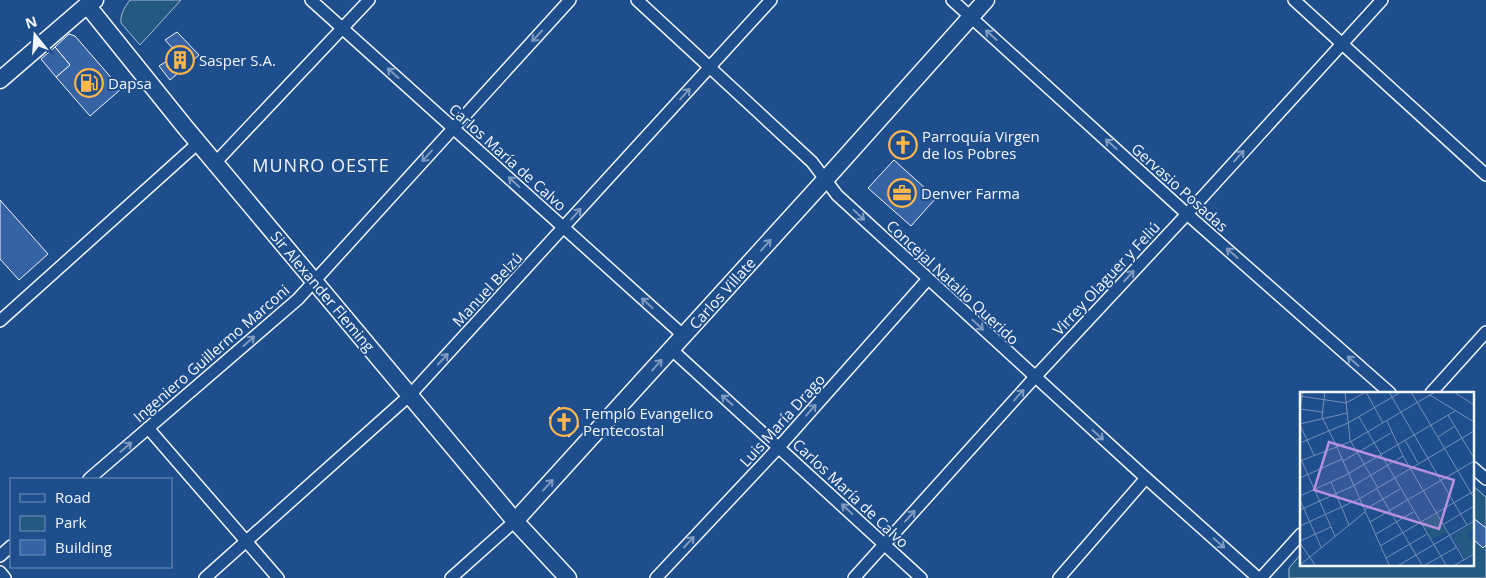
<svg xmlns="http://www.w3.org/2000/svg" width="1486" height="578" font-family="'Open Sans',sans-serif">
<style>
.green{fill:#245a82;stroke:#a8bbd7}
.building{fill:#3563a3;stroke:#f2f6ff}
.lines{fill:none;stroke-linecap:round;stroke-linejoin:round}
.street-casing{stroke:#f2f6ff;stroke-width:14}
.secondary-casing{stroke:#f2f6ff;stroke-width:19}
.street{stroke:#1f4e8c;stroke-width:11}
.secondary{stroke:#1f4e8c;stroke-width:16}
.oneway{stroke:#7e9ac0}
.labels{text-anchor:middle;dominant-baseline:central;stroke-width:4;stroke-linejoin:round;paint-order:stroke}
.poi-label{font-size:15px;fill:#f2f6ff;stroke:#1f4e8c;text-anchor:start}
.street-label{font-size:15px;fill:#f2f6ff;stroke:#1f4e8c}
.quarter-label{font-size:18px;letter-spacing:1px;fill:#f2f6ff;stroke:#1f4e8c}
.inset-road{fill:none;stroke:#7391ba;stroke-width:1}
.view{fill:#b691df;fill-opacity:0.15;stroke:#b691df;stroke-width:2.5}
.inset-edge{fill:none;stroke:#f2f6ff;stroke-width:2.5}
</style>
<rect width="100%" height="100%" fill="#1f4e8c"/>
<g class="green">
<path d="M130 0H181L140 45 121 23C120 14 125 7 130 0Z"/>
<path d="M1472 485 1486 497V578H1289V568L1301 554V564H1472Z"/>
</g>
<g class="building">
<path d="M177 32 199 55 170 80 159 66 178 54 165 40Z"/>
<path d="M69 34 75 36 121 89 90 116 56 77 70 65 55 47Z"/>
<path d="M55 47 70 65 56 77 41 59Z"/>
<path d="M894 160 936 198 911 226 868 188Z"/>
<path d="M0 200 48 254 19 280 0 259Z"/>
<path d="M559 407 579 426 569 437 549 418Z"/>
<path d="M1472 517 1486 528V545L1483 548 1472 538Z"/>
</g>
<g class="lines">
<defs>
<g id="street">
<path d="M311 0 684 336"/>
<path d="M637 0 812 162 837 195 1146 478 1258 578"/>
<path d="M952 0 1187 214 1390 393"/>
<path d="M1294 0 1486 175"/>
<path d="M215 163 369 0"/>
<path d="M0 321 198 143"/>
<path d="M671 349 921 578"/>
<path d="M1431 393 1486 332"/>
<path d="M148 428 278 578"/>
<path d="M1472 467 1486 479"/>
<path d="M89 479 298 299 570 0"/>
<path d="M0 556 11 546"/>
<path d="M0 572 5 578"/>
<path d="M205 578 410 395 771 0"/>
<path d="M451 578 515 521"/>
<path d="M656 578 779 447 928 279"/>
<path d="M854 578 1035 377 1187 214 1382 0"/>
<path d="M1059 578 1146 478"/>
<path d="M1261 578 1301 534"/>
</g>
<g id="secondary">
<path d="M87 5 185 127 515 521 568 578"/>
<path d="M0 80 87 5 95 0"/>
<path d="M515 521 824 181 986 0"/>
</g>
</defs>
<use href="#street" class="street-casing"/>
<use href="#secondary" class="secondary-casing"/>
<use href="#street" class="street"/>
<use href="#secondary" class="secondary"/>
</g>
<defs><path id="oneway-shaft" d="M-6 0H5M1.5-3L5.5 0L1.5 3" fill="none" stroke-width="1.6" stroke-linecap="round" stroke-linejoin="round" transform="scale(1.25)"/></defs>
<g class="oneway">
<use href="#oneway-shaft" transform="translate(991 35) rotate(-138)"/>
<use href="#oneway-shaft" transform="translate(537 36) rotate(133)"/>
<use href="#oneway-shaft" transform="translate(393 73) rotate(-138)"/>
<use href="#oneway-shaft" transform="translate(685 94) rotate(-48)"/>
<use href="#oneway-shaft" transform="translate(1111 144) rotate(-138)"/>
<use href="#oneway-shaft" transform="translate(427 156) rotate(132)"/>
<use href="#oneway-shaft" transform="translate(1239 156) rotate(-48)"/>
<use href="#oneway-shaft" transform="translate(514 182) rotate(-137)"/>
<use href="#oneway-shaft" transform="translate(576 214) rotate(-48)"/>
<use href="#oneway-shaft" transform="translate(859 215) rotate(43)"/>
<use href="#oneway-shaft" transform="translate(766 245) rotate(-48)"/>
<use href="#oneway-shaft" transform="translate(1232 253) rotate(-139)"/>
<use href="#oneway-shaft" transform="translate(1129 276) rotate(-47)"/>
<use href="#oneway-shaft" transform="translate(647 303) rotate(-138)"/>
<use href="#oneway-shaft" transform="translate(978 325) rotate(43)"/>
<use href="#oneway-shaft" transform="translate(249 341) rotate(-41)"/>
<use href="#oneway-shaft" transform="translate(443 359) rotate(-47)"/>
<use href="#oneway-shaft" transform="translate(1353 361) rotate(-139)"/>
<use href="#oneway-shaft" transform="translate(657 365) rotate(-48)"/>
<use href="#oneway-shaft" transform="translate(1019 395) rotate(-48)"/>
<use href="#oneway-shaft" transform="translate(727 400) rotate(-138)"/>
<use href="#oneway-shaft" transform="translate(811 410) rotate(-48)"/>
<use href="#oneway-shaft" transform="translate(1098 435) rotate(42)"/>
<use href="#oneway-shaft" transform="translate(126 447) rotate(-41)"/>
<use href="#oneway-shaft" transform="translate(548 485) rotate(-48)"/>
<use href="#oneway-shaft" transform="translate(847 509) rotate(-137)"/>
<use href="#oneway-shaft" transform="translate(910 516) rotate(-48)"/>
<use href="#oneway-shaft" transform="translate(689 542) rotate(-47)"/>
<use href="#oneway-shaft" transform="translate(1219 543) rotate(42)"/>
</g>
<defs>
<symbol id="building-ring" viewBox="-11 -11 22 22"><circle r="9.5" fill="#1f4e8c" stroke="#ffb74d" stroke-width="1.5"/><path d="M-4-6H4V6H1V3H-1V6H-4ZM-2.5-4.3h1.7v1.8h-1.7ZM.8-4.3h1.7v1.8H.8ZM-2.5-1h1.7V.8h-1.7ZM.8-1h1.7V.8H.8Z" fill="#ffb74d"/></symbol>
<symbol id="fuel-ring" viewBox="-11 -11 22 22"><circle r="9.5" fill="#1f4e8c" stroke="#ffb74d" stroke-width="1.5"/><path d="M-5.5-6h7V0h2V4h1.3V-2.5L3-4.5l.8-.8L6-3V5H2.5V1h-1V6h-7ZM-4.2-4.7v3.2H.2V-4.7Z" fill="#ffb74d"/></symbol>
<symbol id="church-ring" viewBox="-11 -11 22 22"><circle r="9.5" fill="#1f4e8c" stroke="#ffb74d" stroke-width="1.5"/><path d="M-1.2-6h2.4v3.5h3.3v2.4h-3.3V6h-2.4V-.1h-3.3v-2.4h3.3Z" fill="#ffb74d"/></symbol>
<symbol id="office-ring" viewBox="-11 -11 22 22"><circle r="9.5" fill="#1f4e8c" stroke="#ffb74d" stroke-width="1.5"/><path d="M-6-3h4V-5.5h4V-3h4V5H-6ZM-1-4.5V-3h2v-1.5ZM-6 0V1H6V0Z" fill="#ffb74d"/></symbol>
</defs>
<g fill-rule="evenodd">
<use href="#building-ring" x="164" y="44" width="32" height="32"/>
<use href="#fuel-ring" x="73" y="67" width="32" height="32"/>
<use href="#church-ring" x="887" y="129" width="32" height="32"/>
<use href="#office-ring" x="886" y="177" width="32" height="32"/>
<use href="#church-ring" x="548" y="406" width="32" height="32"/>
</g>
<g class="labels">
<g class="poi-label">
<text x="199" y="60">Sasper S.A.</text>
<text x="108" y="83">Dapsa</text>
<text x="922" y="136">Parroquía Virgen<tspan x="922" dy="17">de los Pobres</tspan></text>
<text x="921" y="193">Denver Farma</text>
<text x="583" y="413">Templo Evangelico<tspan x="583" dy="17">Pentecostal</tspan></text>
</g>
<g class="street-label">
<text transform="translate(508 157) rotate(42)">Carlos María de Calvo</text>
<text transform="translate(1180 187) rotate(42)">Gervasio Posadas</text>
<text transform="translate(1106 278) rotate(-47)">Virrey Olaguer y Feliú</text>
<text transform="translate(953 282) rotate(43)">Concejal Natalio Querido</text>
<text transform="translate(487 289) rotate(-47)">Manuel Belzú</text>
<text transform="translate(323 291) rotate(50)">Sir Alexander Fleming</text>
<text transform="translate(722 293) rotate(-48)">Carlos Villate</text>
<text transform="translate(211 353) rotate(-41)">Ingeniero Guillermo Marconi</text>
<text transform="translate(782 420) rotate(-48)">Luis María Drago</text>
<text transform="translate(851 493) rotate(43)">Carlos María de Calvo</text>
</g>
<g class="quarter-label">
<text x="321" y="165">MUNRO OESTE</text>
</g>
</g>
<g transform="translate(1300 392)">
<rect width="174" height="174" fill="#1f4e8c"/>
<path d="M137 122 147 140 131 147 122 132ZM172 132 174 136 167 141 174 151V161L165 166 152 144Z" fill="#245a82"/>
<path class="inset-road" d="M25 0 22 25 36 53M45 0 50 48 78 96M66 0 83 31M89 0 167 133M111 0 174 106M154 0 174 13M130 3 174 30M0 4 46 11M46 11 66 0M0 16 3 0M0 17 22 20M148 23 174 66M59 25 146 173M87 29 103 64 164 168M0 32 47 21M0 33 14 63M138 45 155 34M105 48 118 71M0 51 48 31 101 0M36 53 89 173M0 65 35 144M0 69 52 49 135 0M43 69 91 41M0 86 42 67M31 90 49 133M77 97 122 173M0 104 46 83 155 19M0 108 21 155M0 118 53 94 103 64M64 118 100 97M70 130 174 69M144 132 174 114M0 134 59 107 174 39M76 142 113 120M0 149 31 135M0 151 15 173M80 154 174 99M86 166 127 142M0 173 65 120M99 173 174 129M125 173 157 155M155 173 174 162"/>
<path class="view" d="M29 50 154 88 139 137 14 98Z"/>
<rect width="174" height="174" class="inset-edge"/>
</g>
<rect x="10" y="478" width="162" height="90" fill="#1f4e8c" stroke="#7391ba"/>
<rect x="20" y="494" width="25" height="8" fill="#1f4e8c" stroke="#7391ba"/>
<text x="55" y="503" font-size="15" fill="#f2f6ff">Road</text>
<rect x="20" y="516" width="25" height="15" fill="#245a82" stroke="#7391ba"/>
<text x="55" y="528" font-size="15" fill="#f2f6ff">Park</text>
<rect x="20" y="540" width="25" height="15" fill="#3563a3" stroke="#7391ba"/>
<text x="55" y="553" font-size="15" fill="#f2f6ff">Building</text>
<g transform="translate(35 35) rotate(343)" stroke="#1f4e8c" stroke-width="4" paint-order="stroke">
<path d="M0-4L9 19L0 12L-9 19Z" fill="#f2f6ff"/>
<text y="-8" font-size="14" font-weight="bold" text-anchor="middle" fill="#f2f6ff">N</text>
</g>
</svg>
